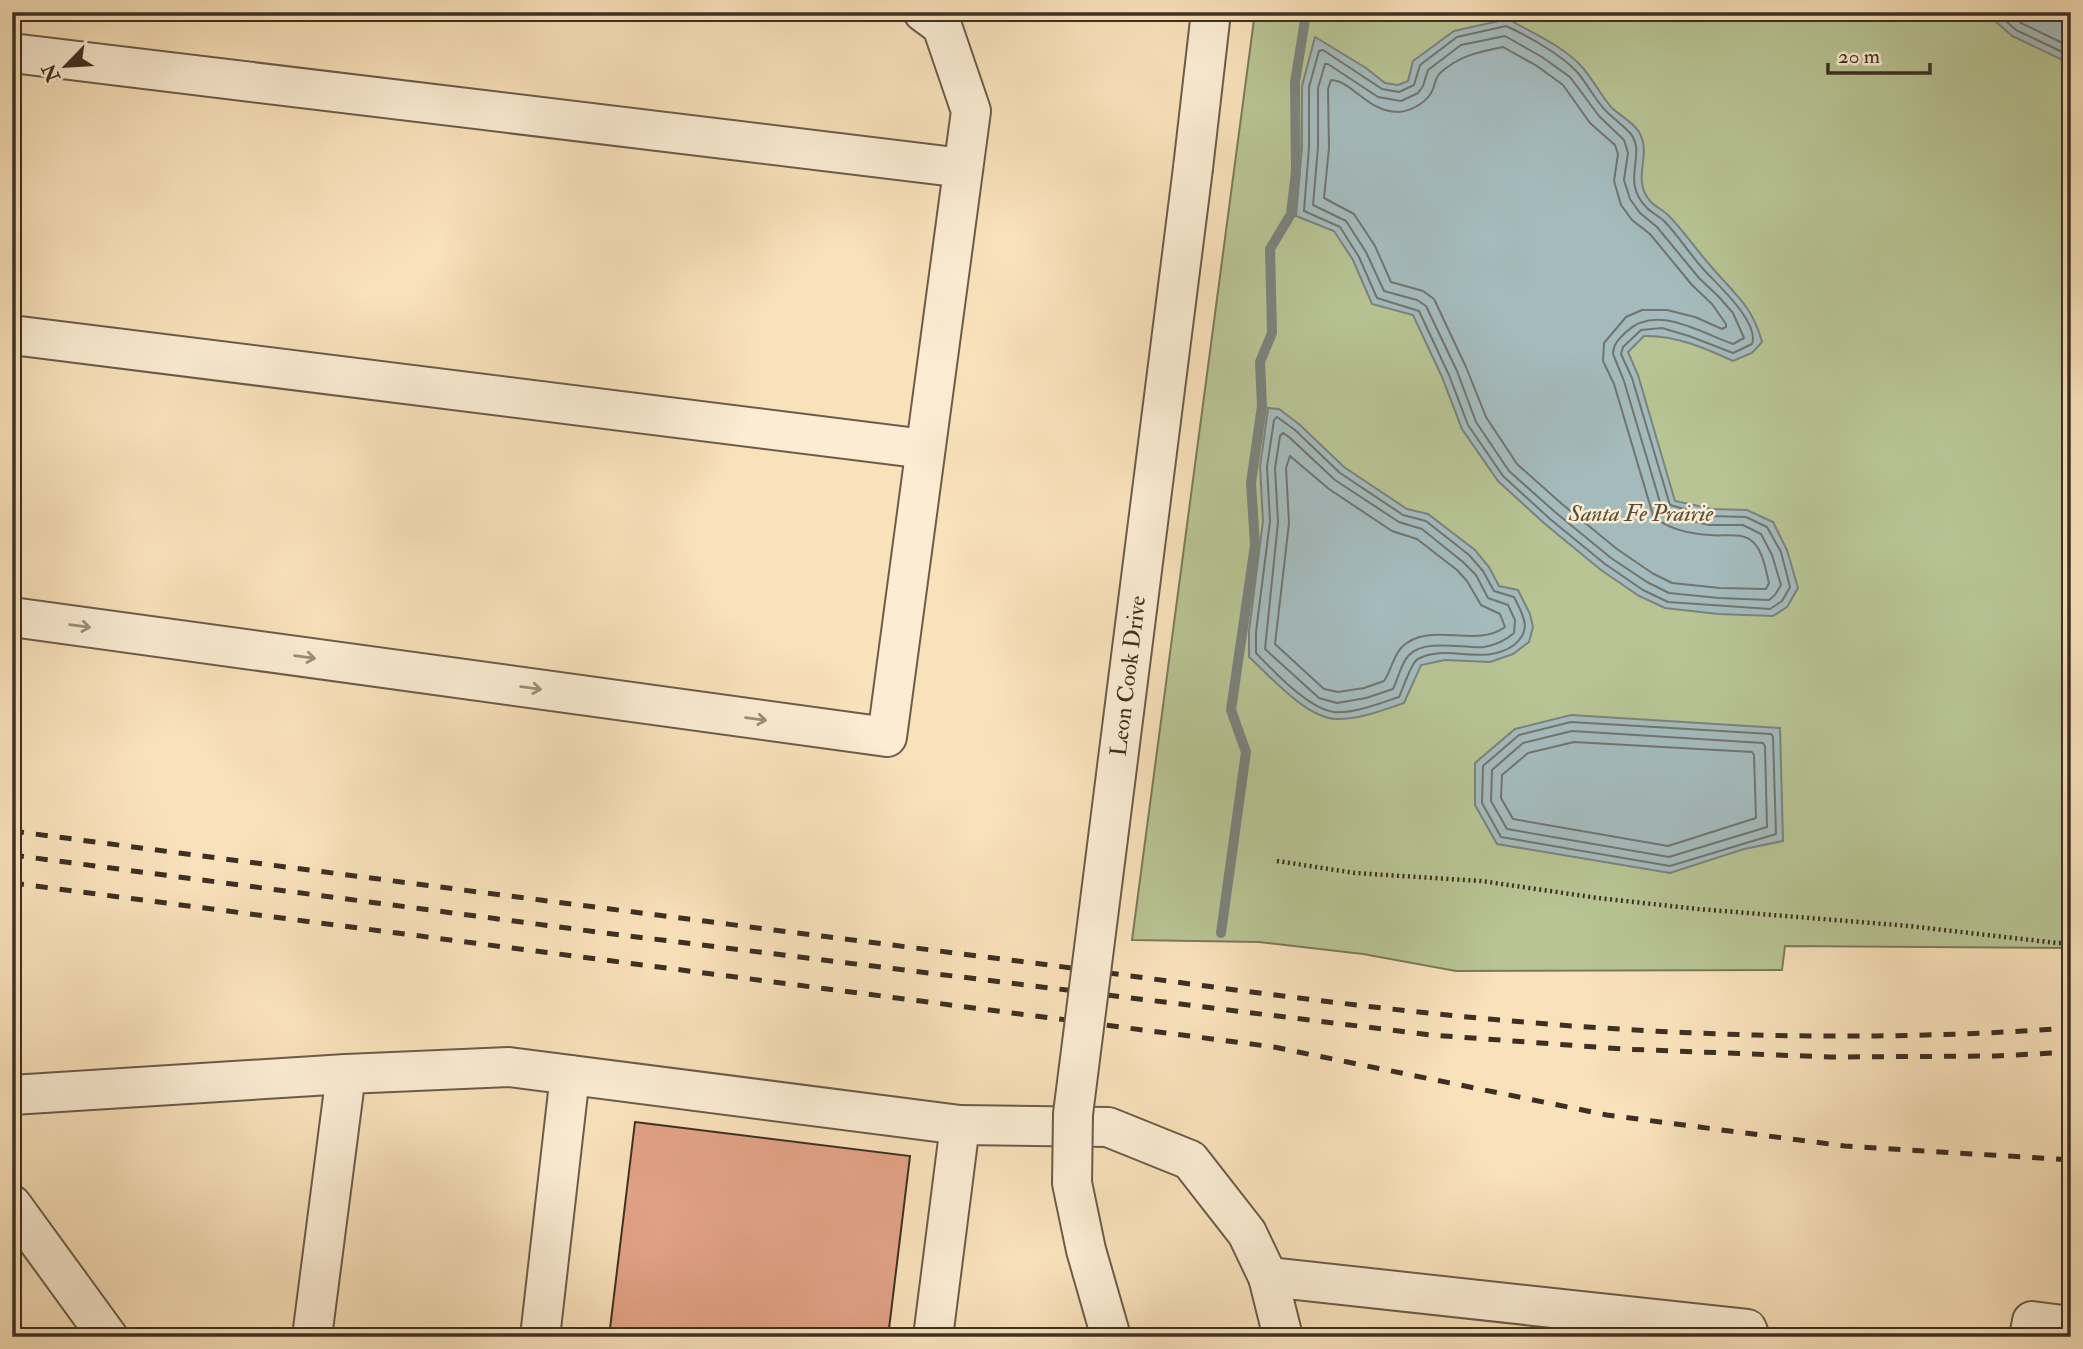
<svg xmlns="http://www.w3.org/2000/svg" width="2083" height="1349" font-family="'IM FELL Double Pica',serif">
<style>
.green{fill:#b8c494;stroke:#7a7a5b;stroke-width:2}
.water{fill:#a4babc;stroke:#7b837e;stroke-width:2}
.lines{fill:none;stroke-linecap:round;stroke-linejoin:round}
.shore{stroke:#70756f;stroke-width:2}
.stream{stroke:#7b837e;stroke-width:10}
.building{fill:#e2a286;stroke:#3d3022;stroke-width:2}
.minor-casing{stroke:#6c5c48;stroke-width:42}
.path{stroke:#3d3022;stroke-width:4.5;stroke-dasharray:2 3.5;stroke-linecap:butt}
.minor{stroke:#fbecd3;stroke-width:38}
.rail{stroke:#3d3022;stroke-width:5;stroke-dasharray:12 12;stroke-linecap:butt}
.minor-bridge-casing{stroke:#6c5c48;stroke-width:42;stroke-linecap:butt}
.minor-bridge{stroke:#fbecd3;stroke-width:38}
.oneway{stroke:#9c8e7a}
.labels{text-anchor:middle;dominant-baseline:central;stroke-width:5;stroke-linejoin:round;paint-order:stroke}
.park-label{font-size:23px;font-style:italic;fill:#564e39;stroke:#fbecd3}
.street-label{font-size:23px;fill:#3d3022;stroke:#fbecd3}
</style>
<rect width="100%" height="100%" fill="#f9e1bb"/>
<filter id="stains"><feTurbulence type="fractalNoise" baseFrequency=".00286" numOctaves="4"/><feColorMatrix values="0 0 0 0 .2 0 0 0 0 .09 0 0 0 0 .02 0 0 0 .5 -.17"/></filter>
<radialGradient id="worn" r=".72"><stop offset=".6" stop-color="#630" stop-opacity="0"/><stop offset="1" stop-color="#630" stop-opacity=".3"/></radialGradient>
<path class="green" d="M1255 12H2071V948L1785 946 1782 970 1456 971 1363 954 1259 942 1132 940Z"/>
<g class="water">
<path d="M1985 12H2071V64L2012 36Z"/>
<path d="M1508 19C1532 33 1564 46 1583 68 1593 80 1601 95 1611 107 1619 115 1633 122 1639 132 1653 156 1630 179 1651 202 1656 207 1663 210 1668 215 1683 230 1695 248 1709 264 1732 292 1752 304 1762 342L1752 353 1733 361C1705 348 1675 335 1644 336L1628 352 1638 375 1675 501 1712 509 1747 510 1773 522 1787 550 1798 588 1787 607 1773 616 1718 614 1665 608 1639 596 1601 570 1545 524 1498 481 1462 429 1442 377 1413 315 1372 304 1353 260 1334 231 1296 216 1302 147V86L1315 37 1366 68 1385 83 1398 85 1408 81 1413 61 1454 31Z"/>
<path d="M1268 408 1279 409 1300 425 1344 467 1407 509 1428 514 1475 550 1489 567 1499 586 1518 590 1530 614 1533 627 1529 642 1513 654 1490 662 1445 660 1421 665 1404 703C1383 710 1358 720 1336 719 1306 718 1270 676 1249 657V631L1263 521 1260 467Z"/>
<path d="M1571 715 1780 728 1783 841 1744 849 1670 873 1497 844 1475 805V763L1515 729Z"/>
</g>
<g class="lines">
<g class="shore">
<path d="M1996 12 2016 30 2071 56"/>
<path d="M2009 12 2021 23 2071 47"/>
<path d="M1506 26C1528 36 1562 55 1578 73 1588 85 1595 100 1606 111 1614 119 1623 125 1630 133 1648 154 1619 180 1647 208 1652 213 1659 216 1664 221 1679 236 1690 255 1705 271 1718 285 1760 323 1752 344L1733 353 1689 336 1662 328 1641 330 1623 347 1621 354 1632 378 1670 505 1710 516 1746 517 1767 527 1781 552 1790 587 1782 601 1770 609 1668 602 1643 590 1605 564 1550 519 1503 476 1468 425 1449 375 1419 311 1377 298 1359 257 1340 227 1304 211 1309 147V87L1319 51 1323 50 1382 89 1399 92 1414 85 1420 65 1457 37Z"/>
<path d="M1505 36 1542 57 1570 77 1599 116 1624 140 1628 153 1624 180 1630 199 1640 213 1657 227 1699 278 1719 297 1733 313 1744 338 1733 344C1701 333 1656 303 1626 332 1619 339 1613 344 1613 354L1624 381 1662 509 1672 516 1709 525H1743L1761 534 1772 555 1781 585 1775 595 1769 600 1719 598 1669 593 1647 582 1611 558 1555 512 1509 471 1476 422 1457 371 1426 306 1417 300 1384 291 1366 252 1346 221 1313 205 1318 147V88L1325 64H1328L1378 97 1401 101 1418 93 1423 86 1428 70 1461 45Z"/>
<path d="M1503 47 1537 66 1563 85 1590 123 1615 145 1618 154 1614 181 1621 205 1632 220 1650 234 1692 285 1712 304 1726 324V327L1722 329 1695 317 1667 310H1642L1626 317 1604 343 1603 361 1614 384 1653 515C1665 529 1692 534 1710 535 1723 537 1742 531 1753 542 1763 551 1766 571 1769 583L1766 589 1720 588 1672 583 1652 573 1617 549 1562 504 1517 464 1486 417 1466 367 1434 299 1423 291 1391 282 1375 246 1354 214 1324 198 1329 148 1328 89 1331 80C1353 81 1367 112 1398 112 1412 111 1428 102 1433 89 1435 84 1435 79 1439 74 1458 56 1478 52 1503 47Z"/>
<path d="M1277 417 1295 430 1340 473 1403 515 1426 521 1469 555 1483 571 1494 591 1514 597C1523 615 1533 630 1514 645 1484 667 1447 643 1418 659 1411 662 1403 689 1399 697 1381 703 1353 714 1334 712 1309 709 1274 672 1256 653V632L1270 521 1267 467 1274 420Z"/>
<path d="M1283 433 1289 437 1335 480 1399 522 1422 529 1463 562 1476 575 1488 598 1508 605 1515 620 1514 633C1506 640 1496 645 1484 647 1464 649 1425 638 1409 655 1401 663 1398 679 1393 689L1366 698 1337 703 1319 698 1265 649 1278 522 1275 468 1280 436Z"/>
<path d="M1290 456 1329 489 1392 531 1417 539 1457 570 1467 581 1481 605 1500 614 1505 627C1476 649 1429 620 1402 647 1393 656 1391 671 1384 681L1364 688 1338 692 1324 689 1275 644 1289 523 1286 468Z"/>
<path d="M1571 722 1771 734 1773 737 1776 834 1670 866 1501 837 1482 803 1483 766 1519 735Z"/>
<path d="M1572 731 1763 743 1765 746 1767 827 1669 857 1507 829 1491 801 1492 770 1523 743Z"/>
<path d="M1574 742 1752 752 1754 755 1756 818 1668 846 1513 819 1501 798 1502 775 1528 753Z"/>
</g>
<path class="stream" d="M1221 933 1246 752 1231 710 1255 545 1251 483 1262 406 1260 362 1272 333 1270 249 1291 214 1296 171 1295 82 1305 20 1309 12"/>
</g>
<path class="building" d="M635 1122 910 1156 888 1337H609Z"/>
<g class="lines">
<defs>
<g id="minor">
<path d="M12 53 963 168"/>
<path d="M1193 168 1211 12"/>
<path d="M12 335 925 449"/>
<path d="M12 617 887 737 971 111 942 26 923 12"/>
<path d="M12 1095 346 1074"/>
<path d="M960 1125 1108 1127 1190 1160 1247 1233 1268 1277 1283 1337"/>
<path d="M12 1205 108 1337"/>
<path d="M1268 1277 1747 1329 1750 1337"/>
<path d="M312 1337 346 1074 509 1067 960 1125 933 1337"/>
<path d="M540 1337 570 1075"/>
<path d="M2029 1337 2032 1321 2071 1326"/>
</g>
</defs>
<use href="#minor" class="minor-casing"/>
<path class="path" d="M1277 861 1355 873 1481 881 1598 898 1698 909 1909 926 2057 943H2071"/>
<use href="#minor" class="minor"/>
<g class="rail">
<path d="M12 831C353 876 693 920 1034 963 1185 983 1337 1005 1489 1019 1682 1037 1877 1042 2071 1028"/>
<path d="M12 855 605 933 1431 1035 1622 1049 1830 1057 1996 1056 2071 1052"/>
<path d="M12 883 1274 1047 1607 1115 1845 1146 2071 1160"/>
</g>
<defs>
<path id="minor-bridge" d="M1111 1337 1086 1250 1072 1183 1073 1114 1193 168"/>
</defs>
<use href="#minor-bridge" class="minor-bridge-casing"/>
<use href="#minor-bridge" class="minor-bridge"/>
</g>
<defs><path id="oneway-shaft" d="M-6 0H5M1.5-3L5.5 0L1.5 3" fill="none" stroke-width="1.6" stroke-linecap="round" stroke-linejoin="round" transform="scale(1.75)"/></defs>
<g class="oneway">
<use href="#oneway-shaft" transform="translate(80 626) rotate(8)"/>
<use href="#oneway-shaft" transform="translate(305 657) rotate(8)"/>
<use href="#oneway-shaft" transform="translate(531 688) rotate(8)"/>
<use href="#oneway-shaft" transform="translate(756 719) rotate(8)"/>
</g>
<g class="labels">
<g class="park-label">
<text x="1641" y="513">Santa Fe Prairie</text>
</g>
<g class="street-label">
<text transform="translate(1128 676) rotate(-83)">Leon Cook Drive</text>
</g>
</g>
<rect width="2083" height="1349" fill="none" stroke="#f9e1bb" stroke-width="42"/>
<rect x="14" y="14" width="2055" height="1321" fill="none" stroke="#3d3022" stroke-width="3.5"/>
<rect x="21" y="21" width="2041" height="1307" fill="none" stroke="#3d3022" stroke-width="2"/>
<g transform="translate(66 66) rotate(245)" stroke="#fbecd3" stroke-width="5" paint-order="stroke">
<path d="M0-5L12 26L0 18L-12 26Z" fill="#3d3022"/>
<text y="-10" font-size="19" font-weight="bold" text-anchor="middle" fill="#3d3022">N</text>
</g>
<path d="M1828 63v10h102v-10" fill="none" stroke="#3d3022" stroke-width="3.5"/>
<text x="1838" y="63" font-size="21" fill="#3d3022" stroke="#fbecd3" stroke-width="5" paint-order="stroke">20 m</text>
<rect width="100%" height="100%" filter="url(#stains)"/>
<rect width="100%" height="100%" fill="url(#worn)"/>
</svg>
